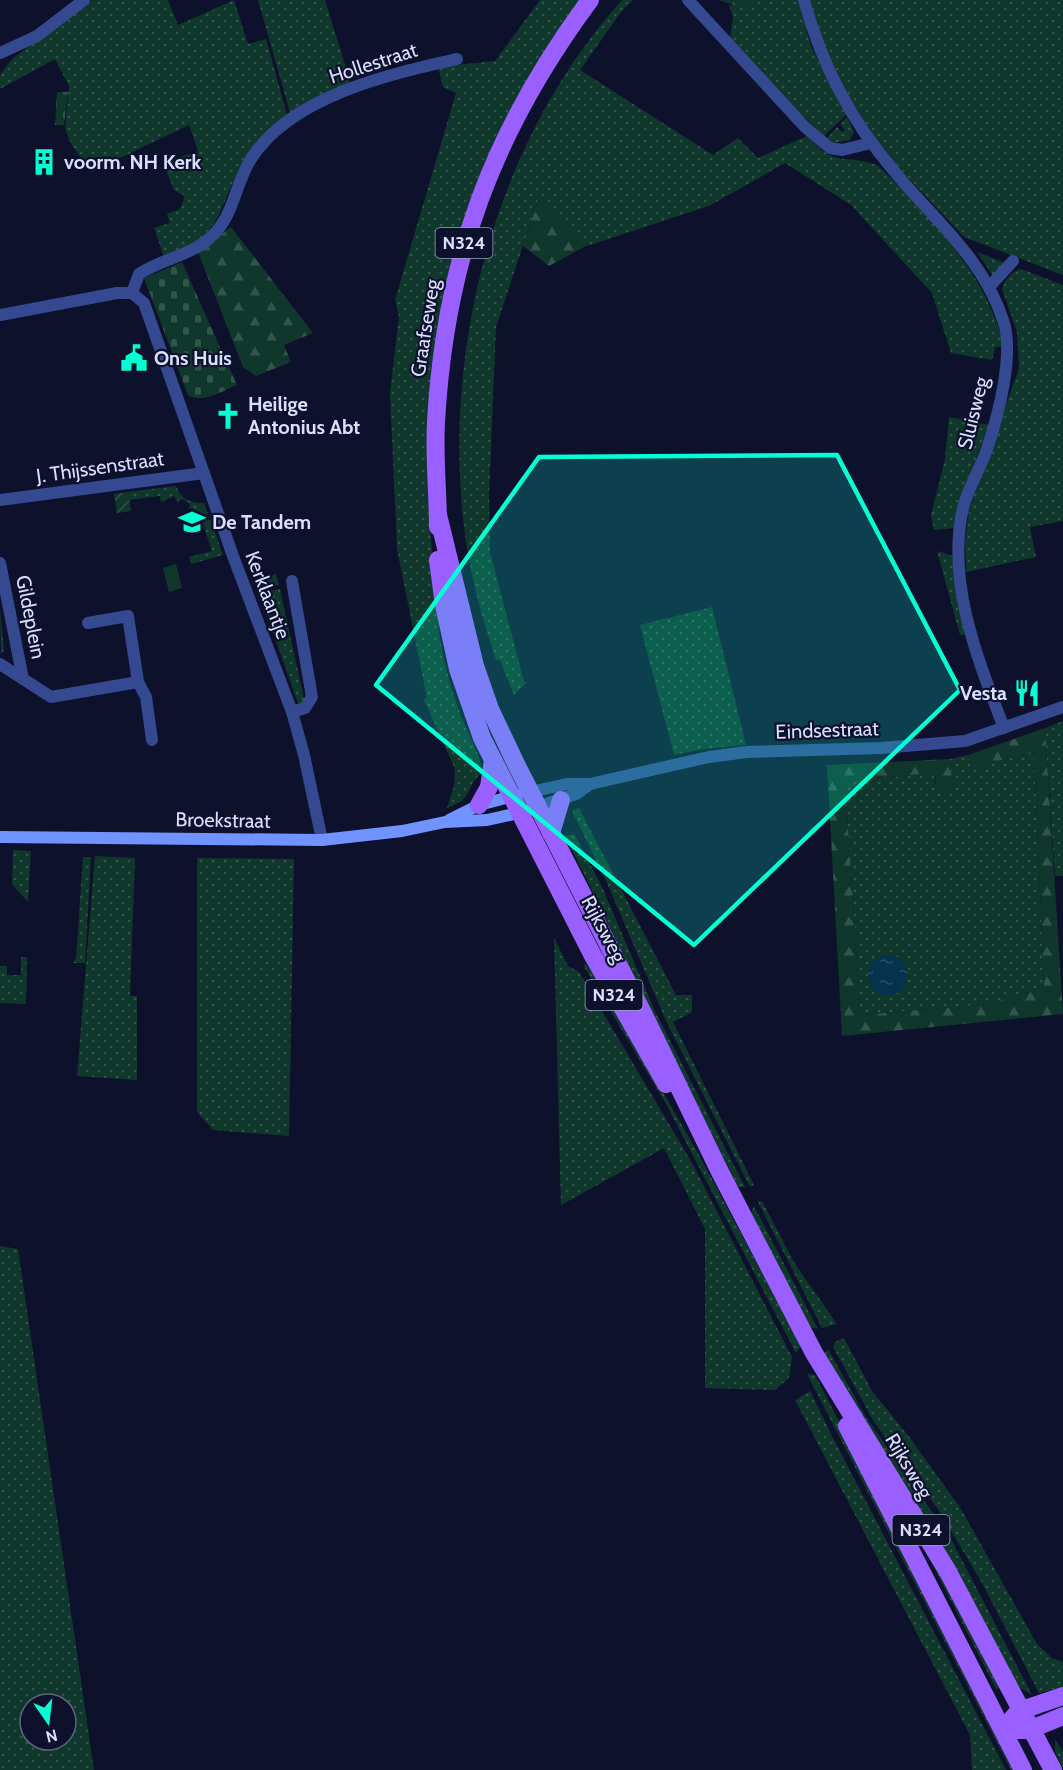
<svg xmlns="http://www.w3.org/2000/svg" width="1063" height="1770" font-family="Cabin,sans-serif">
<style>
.grass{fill:url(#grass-dots);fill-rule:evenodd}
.forest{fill:url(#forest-firs)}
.cemetery{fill:url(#cemetery-stones)}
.garden{fill:url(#garden-furrows)}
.pitch{fill:#10372b}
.water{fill:url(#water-ripples)}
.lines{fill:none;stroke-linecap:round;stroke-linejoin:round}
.minor{stroke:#344990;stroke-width:12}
.tertiary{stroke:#344990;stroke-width:12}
.secondary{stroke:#7093ff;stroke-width:12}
.primary{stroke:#9960ff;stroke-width:18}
.marked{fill:#05ffd5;fill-opacity:0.2;stroke:#05ffd5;stroke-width:4.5;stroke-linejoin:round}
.labels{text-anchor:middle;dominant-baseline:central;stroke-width:4.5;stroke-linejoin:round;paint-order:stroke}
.shield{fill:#0e112c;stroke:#9ca1c0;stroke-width:1.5}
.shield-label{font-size:18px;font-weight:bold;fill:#d9dfff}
.street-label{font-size:20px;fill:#d9dfff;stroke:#0e112c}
.poi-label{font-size:20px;font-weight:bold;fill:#d9dfff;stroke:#0e112c;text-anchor:start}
</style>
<defs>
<pattern id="grass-dots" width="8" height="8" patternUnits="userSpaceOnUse" patternTransform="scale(1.5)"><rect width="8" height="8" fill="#10372b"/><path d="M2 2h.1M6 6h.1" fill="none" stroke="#32544b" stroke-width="1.8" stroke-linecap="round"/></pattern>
<pattern id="forest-firs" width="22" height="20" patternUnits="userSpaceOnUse" patternTransform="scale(1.5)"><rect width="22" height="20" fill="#10372b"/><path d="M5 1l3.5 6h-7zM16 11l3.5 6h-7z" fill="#32544b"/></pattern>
<pattern id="cemetery-stones" width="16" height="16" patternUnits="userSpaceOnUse" patternTransform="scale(1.5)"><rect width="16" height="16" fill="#10372b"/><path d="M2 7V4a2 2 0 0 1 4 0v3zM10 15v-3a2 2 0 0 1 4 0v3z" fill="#32544b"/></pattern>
<pattern id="garden-furrows" width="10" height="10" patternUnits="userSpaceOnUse" patternTransform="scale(1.5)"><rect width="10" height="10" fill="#10372b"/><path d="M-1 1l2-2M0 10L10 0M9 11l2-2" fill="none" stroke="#32544b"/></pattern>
<pattern id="water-ripples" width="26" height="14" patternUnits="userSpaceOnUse" patternTransform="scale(1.5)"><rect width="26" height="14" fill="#05334e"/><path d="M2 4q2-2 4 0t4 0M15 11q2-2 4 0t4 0" fill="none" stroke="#295069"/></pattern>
</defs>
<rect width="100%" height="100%" fill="#0e112c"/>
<g class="grass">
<path d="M92 0H168L178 25 234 0 248 44 266 39 288 118C274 132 252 148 242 165 214 215 225 234 164 257L154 228 170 223 167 214 180 209 185 196 174 190 163 163 198 151 189 125 91 172 70 142 65 128 69 86 55 59 0 89V75L12 59Z"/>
<path d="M258 0H325L351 84 291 116Z"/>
<path d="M540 0H579C452 177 413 346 433 562 434 572 437 583 438 593 440 608 437 623 440 638 444 664 451 689 460 713 467 733 479 751 483 772 464 786 476 798 447 808L454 786 455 769 424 700 427 698 397 549 390 393 399 316 395 300 456 93 443 87 438 67 495 61Z"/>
<path d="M622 0H633L621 12 580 70 713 155 738 138 758 158 807 136C838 169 841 153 877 165 894 180 909 197 925 214 962 255 991 293 1004 347H995L992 360 951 353 932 293 851 205 785 163 709 206 584 247 538 200 496 327 489 497 490 552 524 682H527L514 695 500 660H496C483 621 472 582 466 542 439 354 494 142 622 0Z"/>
<path d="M759 0H798L811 46 846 115 824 136 798 111 730 38 733 17 729 5 742 7Z"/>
<path d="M810 0H1063V275L964 237 900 169 881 147 849 97 822 41Z"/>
<path d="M847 117 854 132 850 140 833 143 827 138 837 127 842 132 845 130 840 124Z"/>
<path d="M977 252 1005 263 993 276Z"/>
<path d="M1021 269 1063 285V521L1030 527 1036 557 966 572 965 541 969 509 1019 368 1017 332 1002 289C1004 281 1013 270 1021 269Z"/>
<path d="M949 417 989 425 958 506 955 528 934 530 931 515 945 459Z"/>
<path d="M176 486C181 499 191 504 204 503L208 514 195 519V510L189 508 190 504 182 499 178 502 174 496 161 502 160 496 129 500 128 492Z"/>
<path d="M210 518 223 555 191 564 189 557 212 551 202 521Z"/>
<path d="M937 551 953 556 966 635H960Z"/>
<path d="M276 574 279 585 257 589 255 581Z"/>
<path d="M280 589 304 699 299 706 259 593Z"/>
<path d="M712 607 746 745 703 749 674 755 640 625Z"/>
<path d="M0 608 4 650 1 654Z"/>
<path d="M1063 721V876H1055L1045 728Z"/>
<path d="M1034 752 1044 987 987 1004 863 1015 860 1007 845 781 933 773 936 785 953 790 950 759 968 755 971 768ZM890 955 901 959 908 971 870 982 868 974Z"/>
<path d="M579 808 676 995H692V1012L673 1022 754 1185 750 1187 667 1023 604 876 572 811Z"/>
<path d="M574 834 602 887 654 1009 745 1187H738L565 836Z"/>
<path d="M13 850 31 851 28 902 12 884Z"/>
<path d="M95 856 135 858 130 996H137V1080L77 1076Z"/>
<path d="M83 857H91L85 963H73L76 958Z"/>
<path d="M197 858 294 859 289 1136 213 1130 197 1112Z"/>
<path d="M554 938 568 966 579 972 692 1163 792 1357 789 1378 775 1390 705 1388V1229L664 1148 561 1205Z"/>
<path d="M21 957H27L26 1004 0 1003V966H7V975H21Z"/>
<path d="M586 964 599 981 698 1153 801 1346 796 1353 666 1104 583 965Z"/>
<path d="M762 1201 795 1264 837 1324 822 1328 758 1202Z"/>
<path d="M754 1206 809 1312 818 1329 810 1327 751 1213Z"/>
<path d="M0 1246 18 1249 94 1770H0ZM30 1704H66V1740H30Z"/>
<path d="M844 1338 872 1391 910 1438 961 1509 1037 1644 1052 1658 1063 1662V1687L1039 1693 982 1583 938 1509 874 1422 833 1347 835 1342Z"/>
<path d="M828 1349 866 1417 951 1539 1032 1695 1017 1686 824 1354Z"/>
<path d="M807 1374 815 1375 1019 1770H1011Z"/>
<path d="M810 1391 831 1434 1006 1770H972L970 1735 795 1400Z"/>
<path d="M895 1504 923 1540 1001 1687 996 1689 926 1552Z"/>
<path d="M1055 1739 1063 1752V1769L1055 1751Z"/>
</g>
<g class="forest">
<path d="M719 0H759L742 8Z"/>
<path d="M538 200 584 247 549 266 523 246Z"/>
<path d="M231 227 313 333 284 345 291 362 256 376 243 367 198 252Z"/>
<path d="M1045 728 1063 1014 842 1036 827 765 950 759 953 790 949 795H940L933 773 845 781 860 1007 863 1015 987 1004 1044 987 1034 752 971 768 968 755Z"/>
</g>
<g class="cemetery">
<path d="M57 92H68L64 125H55Z"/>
<path d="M182 262 237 385C222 391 202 404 188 395L144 278Z"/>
</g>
<path class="garden" d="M128 492 131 511 117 513 114 494Z"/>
<path class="pitch" d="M176 564 182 588 169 592 163 568Z"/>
<circle class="water" cx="888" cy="975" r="20"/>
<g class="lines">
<g class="minor">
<path d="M688 0 805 127 830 148 842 150 871 143"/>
<path d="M804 0C821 63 851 121 894 171 934 220 983 258 1003 320 1015 353 998 416 987 449 980 469 968 488 963 508 946 582 978 660 1004 728"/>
<path d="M0 53 37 36 84 0"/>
<path d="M989 287 1013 261"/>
<path d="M132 293 144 303 233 556 292 712 304 755 322 840"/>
<path d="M132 293 139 274C164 257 192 257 215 233 234 213 236 182 251 159 291 96 390 74 457 59"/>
<path d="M0 315 117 293H132"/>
<path d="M0 500 204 473"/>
<path d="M0 563 23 679"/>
<path d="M88 623 128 616 138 682 146 697 152 740"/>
<path d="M0 664 51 697 138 682"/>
<path d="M292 712 305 708 312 697 292 581"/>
</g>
<g class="tertiary">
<path d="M530 792 567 784H590L709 757 747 752 881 748 965 741 1063 707"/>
<path d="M537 807 576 794 590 784"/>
</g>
<g class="secondary">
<path d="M449 820 479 805 517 795"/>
<path d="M0 837 322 840 402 831 445 822 487 820 527 811"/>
</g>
<g class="primary">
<path d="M438 515 475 666 490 709 517 766 644 1015 720 1172 814 1353 947 1570 1053 1770"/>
<path d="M438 527C438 492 434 457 436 422 445 259 493 131 590 0"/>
<path d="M438 560 444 605 458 669 482 738 592 954 666 1084"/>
<path d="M479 805 489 787 493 760"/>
<path d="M551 833 561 800"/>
<path d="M847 1426 1023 1770"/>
<path d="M1012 1719 1019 1711 1063 1696"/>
<path d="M1017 1730H1029L1063 1716"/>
</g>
</g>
<path class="marked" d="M837 455 960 690 694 945 376 685 539 457Z"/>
<defs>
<symbol id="building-bare" viewBox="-9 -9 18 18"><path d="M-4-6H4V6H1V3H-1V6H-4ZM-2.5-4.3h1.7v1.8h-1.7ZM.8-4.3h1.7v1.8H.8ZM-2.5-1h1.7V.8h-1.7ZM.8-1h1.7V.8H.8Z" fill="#05ffd5" stroke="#0e112c" stroke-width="2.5" paint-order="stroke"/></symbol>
<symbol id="civic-bare" viewBox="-9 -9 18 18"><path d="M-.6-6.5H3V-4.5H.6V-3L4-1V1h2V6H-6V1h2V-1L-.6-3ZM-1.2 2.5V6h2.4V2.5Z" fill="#05ffd5" stroke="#0e112c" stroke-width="2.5" paint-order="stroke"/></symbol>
<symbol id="church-bare" viewBox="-9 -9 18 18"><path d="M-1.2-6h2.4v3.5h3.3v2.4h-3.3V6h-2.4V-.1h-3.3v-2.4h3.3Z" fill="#05ffd5" stroke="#0e112c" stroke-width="2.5" paint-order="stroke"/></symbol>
<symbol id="school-bare" viewBox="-9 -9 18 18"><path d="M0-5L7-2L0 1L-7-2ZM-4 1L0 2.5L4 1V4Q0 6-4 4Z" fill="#05ffd5" stroke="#0e112c" stroke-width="2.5" paint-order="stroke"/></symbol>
<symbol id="restaurant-bare" viewBox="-9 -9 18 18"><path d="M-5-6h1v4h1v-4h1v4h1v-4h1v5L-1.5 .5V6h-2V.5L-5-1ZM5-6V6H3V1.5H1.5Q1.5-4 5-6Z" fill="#05ffd5" stroke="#0e112c" stroke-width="2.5" paint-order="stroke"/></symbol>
</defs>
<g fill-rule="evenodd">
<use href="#building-bare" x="25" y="143" width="38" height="38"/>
<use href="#civic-bare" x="115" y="339" width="38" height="38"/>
<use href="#church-bare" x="209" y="397" width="38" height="38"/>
<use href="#school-bare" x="173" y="503" width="38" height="38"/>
<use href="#restaurant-bare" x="1008" y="674" width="38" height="38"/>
</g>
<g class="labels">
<g class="shield">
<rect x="435.5" y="228" width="57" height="30" rx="4.5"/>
<rect x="585.5" y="980" width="57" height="30" rx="4.5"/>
<rect x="892.5" y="1515" width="57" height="30" rx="4.5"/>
</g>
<g class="shield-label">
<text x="464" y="243">N324</text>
<text x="614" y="995">N324</text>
<text x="921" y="1530">N324</text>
</g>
<g class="street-label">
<text transform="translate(373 63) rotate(-18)">Hollestraat</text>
<text transform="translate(425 328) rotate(-81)">Graafseweg</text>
<text transform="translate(973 413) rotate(-76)">Sluisweg</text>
<text transform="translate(100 467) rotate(-8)">J. Thijssenstraat</text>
<text transform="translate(268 595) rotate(69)">Kerklaantje</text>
<text transform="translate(31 617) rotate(79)">Gildeplein</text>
<text transform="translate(827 730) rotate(-2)">Eindsestraat</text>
<text transform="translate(223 820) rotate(1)">Broekstraat</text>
<text transform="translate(604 929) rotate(62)">Rijksweg</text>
<text transform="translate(909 1466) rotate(59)">Rijksweg</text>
</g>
<g class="poi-label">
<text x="64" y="162">voorm. NH Kerk</text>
<text x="154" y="358">Ons Huis</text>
<text x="248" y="404">Heilige<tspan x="248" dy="23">Antonius Abt</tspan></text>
<text x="212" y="522">De Tandem</text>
<text x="1007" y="693" text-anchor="end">Vesta</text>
</g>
</g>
<g transform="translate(48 1722) rotate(166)"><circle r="28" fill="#0e112c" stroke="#5f6380" stroke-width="1.5"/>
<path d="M0-4.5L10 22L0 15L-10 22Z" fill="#05ffd5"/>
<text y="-9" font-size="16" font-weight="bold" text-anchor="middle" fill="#d9dfff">N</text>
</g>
</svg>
